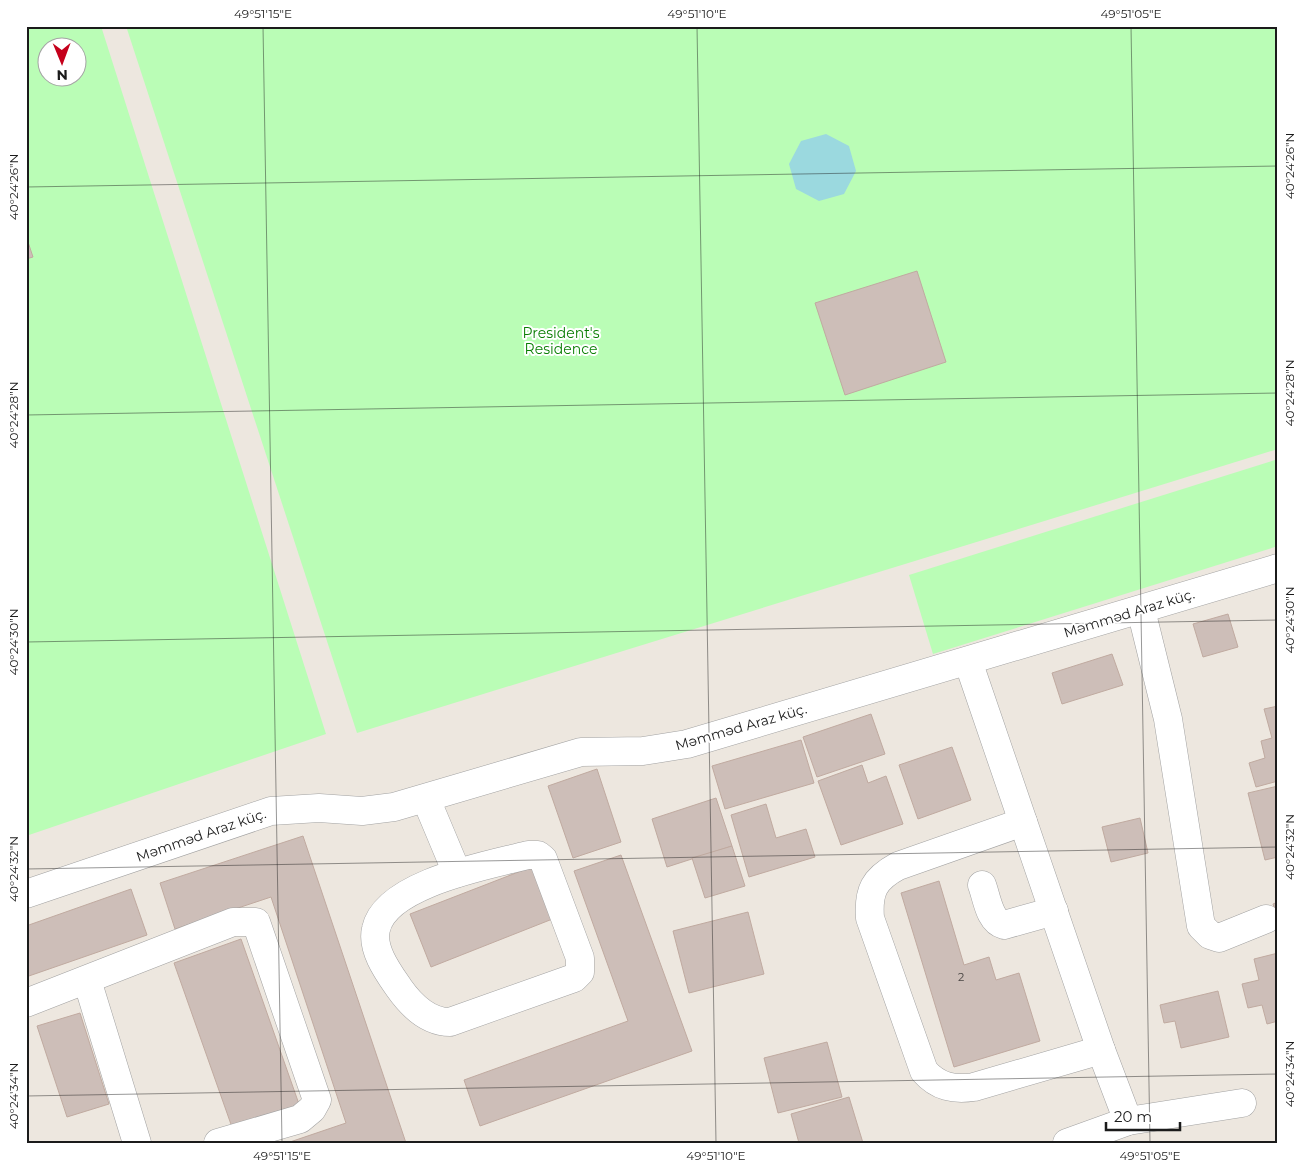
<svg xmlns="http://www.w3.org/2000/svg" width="1304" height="1169" font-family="Montserrat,sans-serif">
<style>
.park{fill:#bafdb6;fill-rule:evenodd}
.water{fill:#9bd9df}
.building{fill:#cdbeb8;stroke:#c0aaa0}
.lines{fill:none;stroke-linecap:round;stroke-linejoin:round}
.minor-casing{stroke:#a2a2a2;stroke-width:29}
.minor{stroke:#fff;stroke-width:28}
.ticks{fill:none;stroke:#1b1b1b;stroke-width:1;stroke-opacity:0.45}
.labels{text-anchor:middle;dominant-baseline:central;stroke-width:4;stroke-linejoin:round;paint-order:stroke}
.number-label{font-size:11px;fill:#484442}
.park-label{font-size:14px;fill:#0a7e04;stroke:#fff}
.street-label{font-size:14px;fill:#1b1b1b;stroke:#fff}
.neatline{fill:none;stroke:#1b1b1b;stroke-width:2}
.ticks-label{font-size:12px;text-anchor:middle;fill:#1b1b1b}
</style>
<rect width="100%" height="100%" fill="#ede7df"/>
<g class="park">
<path d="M26 26H101L326 734 26 836ZM48 48H78V78H48Z"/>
<path d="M126 26H1278V449L357 733Z"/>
<path d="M1278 459V546L933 654 909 575Z"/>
</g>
<path class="water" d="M826 134 849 146 856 171 844 194 819 201 796 189 789 164 801 141Z"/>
<g class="building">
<path d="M26 236 33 257 26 259Z"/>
<path d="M917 271 946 362 845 395 815 303Z"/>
<path d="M1228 614 1238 647 1203 657 1193 624Z"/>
<path d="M1112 654 1123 685 1062 704 1052 673Z"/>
<path d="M1278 706V781L1256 787 1249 763 1265 758 1261 741 1272 738 1264 709Z"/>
<path d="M871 714 885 754 817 777 803 737Z"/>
<path d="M801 740 814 783 725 809 712 766Z"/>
<path d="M952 747 971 800 918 819 899 765Z"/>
<path d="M862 765 868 783 886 776 903 824 841 845 818 781Z"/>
<path d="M597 769 621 842 573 858 548 786Z"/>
<path d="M1278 786V857L1265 860 1248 793Z"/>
<path d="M716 798 732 846 667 867 652 819Z"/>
<path d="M766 804 776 838 806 829 815 857 749 877 731 815Z"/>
<path d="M1140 818 1148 853 1111 862 1102 827Z"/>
<path d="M303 836 406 1143H287L346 1123 271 897 175 929 160 883Z"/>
<path d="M732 846 745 886 705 898 692 858Z"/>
<path d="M621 855 692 1051 480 1126 464 1080 628 1021 574 871Z"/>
<path d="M534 866 555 918 431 967 410 914Z"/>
<path d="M939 881 964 965 989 957 996 980 1019 973 1040 1041 954 1067 901 893Z"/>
<path d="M131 889 147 935 26 977V926Z"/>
<path d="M1278 902V920L1273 904Z"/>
<path d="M748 912 764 974 689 993 673 931Z"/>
<path d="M241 939 300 1107 233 1130 174 963Z"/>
<path d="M1278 953V1021L1267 1024 1262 1005 1248 1008 1242 984 1259 980 1254 959Z"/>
<path d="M1218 991 1229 1037 1181 1048 1175 1021 1164 1023 1160 1005Z"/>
<path d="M80 1013 109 1104 67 1117 37 1026Z"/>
<path d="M827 1042 842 1097 778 1113 764 1058Z"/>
<path d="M849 1097 863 1143H799L791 1114Z"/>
</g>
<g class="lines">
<defs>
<g id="minor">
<path d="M1141 610 1168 719 1201 926 1210 935 1219 938 1266 919"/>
<path d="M968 661 1101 1050 1128 1121"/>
<path d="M426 799 457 873"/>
<path d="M1023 822 898 866C874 879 868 891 870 918L924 1071C938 1087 954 1090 974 1087L1101 1050"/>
<path d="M528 855H538L543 859 580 958V972L574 978 450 1022C427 1022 411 1005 399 988 388 972 371 949 376 929 386 883 490 865 528 855Z"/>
<path d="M982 885C987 898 989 921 1004 925L1054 911"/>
<path d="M26 894 271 811 319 808 362 811 394 807 581 752 643 751 687 744 1278 568"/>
<path d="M87 980 137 1143"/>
<path d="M26 1003 233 922H256L317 1100 312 1109 300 1119 218 1143"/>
<path d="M1067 1143 1128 1121 1242 1103"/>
</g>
</defs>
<use href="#minor" class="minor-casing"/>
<use href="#minor" class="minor"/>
</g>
<path class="ticks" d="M263 26 282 1143M697 26 716 1143M1131 26 1150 1143M26 187 1278 166M26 415 1278 393M26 642 1278 620M26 869 1278 847M26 1096 1278 1074"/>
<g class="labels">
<g class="number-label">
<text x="961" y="977">2</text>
</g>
<g class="park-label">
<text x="561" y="333">President's<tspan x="561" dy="16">Residence</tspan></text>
</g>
<g class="street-label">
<text transform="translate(1129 613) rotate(-17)">Məmməd Araz küç.</text>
<text transform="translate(741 727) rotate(-16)">Məmməd Araz küç.</text>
<text transform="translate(201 835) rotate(-19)">Məmməd Araz küç.</text>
</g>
</g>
<rect width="1304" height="1169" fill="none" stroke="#ffffff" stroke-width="55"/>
<g transform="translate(62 62) rotate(179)"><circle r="24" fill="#ffffff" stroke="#a4a4a4"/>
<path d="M0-4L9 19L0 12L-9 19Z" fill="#c5001b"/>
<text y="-8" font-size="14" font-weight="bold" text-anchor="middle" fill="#1b1b1b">N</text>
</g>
<path d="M1106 1122v8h74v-8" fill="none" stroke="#1b1b1b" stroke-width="2.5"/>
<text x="1114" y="1122" font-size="15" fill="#1b1b1b" stroke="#ffffff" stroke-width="4" paint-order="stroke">20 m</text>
<rect x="28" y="28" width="1248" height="1114" class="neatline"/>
<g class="ticks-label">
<text x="263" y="18">49°51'15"E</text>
<text x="697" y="18">49°51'10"E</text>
<text x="1131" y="18">49°51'05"E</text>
<text transform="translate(1290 166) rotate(-90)" y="4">40°24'26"N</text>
<text transform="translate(14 187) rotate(-90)" y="4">40°24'26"N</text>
<text transform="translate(1290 393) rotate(-90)" y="4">40°24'28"N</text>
<text transform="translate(14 415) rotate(-90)" y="4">40°24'28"N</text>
<text transform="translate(1290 620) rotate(-90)" y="4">40°24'30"N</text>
<text transform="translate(14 642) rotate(-90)" y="4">40°24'30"N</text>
<text transform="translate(1290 847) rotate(-90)" y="4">40°24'32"N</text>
<text transform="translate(14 869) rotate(-90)" y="4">40°24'32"N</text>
<text transform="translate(1290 1074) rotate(-90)" y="4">40°24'34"N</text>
<text transform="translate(14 1096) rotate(-90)" y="4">40°24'34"N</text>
<text x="282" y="1160">49°51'15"E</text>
<text x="716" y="1160">49°51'10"E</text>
<text x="1150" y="1160">49°51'05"E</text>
</g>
</svg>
